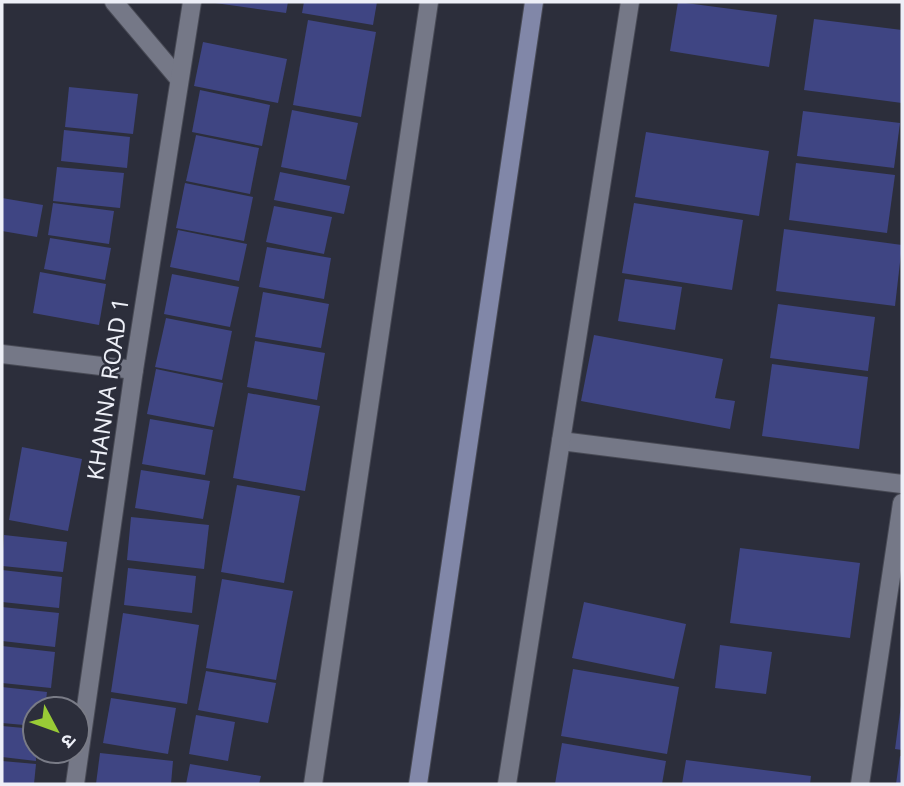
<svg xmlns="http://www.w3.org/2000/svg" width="904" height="786" font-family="'Noto Sans','Noto Sans Devanagari',sans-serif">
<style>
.building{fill:#3f4583}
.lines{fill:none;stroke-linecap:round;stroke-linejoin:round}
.street-casing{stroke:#484a55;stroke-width:20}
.secondary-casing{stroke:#484a55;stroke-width:20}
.street{stroke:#757887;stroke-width:18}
.secondary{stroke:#8187a8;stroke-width:18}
.labels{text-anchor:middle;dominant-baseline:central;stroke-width:5;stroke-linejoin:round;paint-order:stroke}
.street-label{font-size:23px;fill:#edeff7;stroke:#2c2e3b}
</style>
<rect width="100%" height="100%" fill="#2c2e3b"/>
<g class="building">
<path d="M208 2H288L286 13Z"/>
<path d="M304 2H377L373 25 302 13Z"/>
<path d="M678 2 777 15 769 67 670 51Z"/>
<path d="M814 19 902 30V103L804 90Z"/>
<path d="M308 20 376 32 361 117 293 105Z"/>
<path d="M203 42 287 59 278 103 194 86Z"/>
<path d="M69 87 138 94 133 134 65 127Z"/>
<path d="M200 90 270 105 262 146 192 132Z"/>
<path d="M292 110 358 123 346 180 281 167Z"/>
<path d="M803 111 900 123 894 168 797 156Z"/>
<path d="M64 130 130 137 127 168 61 161Z"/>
<path d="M646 132 769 151 759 216 635 197Z"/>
<path d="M196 135 259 148 250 194 186 181Z"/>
<path d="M796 163 895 175 887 233 789 220Z"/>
<path d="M57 167 124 173 120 208 53 201Z"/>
<path d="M280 172 350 186 344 214 274 200Z"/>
<path d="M185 183 253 197 244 241 176 228Z"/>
<path d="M2 198 43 205 37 237 2 231Z"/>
<path d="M53 203 114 211 109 244 48 235Z"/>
<path d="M634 203 743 220 732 290 622 273Z"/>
<path d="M274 206 332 217 324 254 266 242Z"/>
<path d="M784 229 902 245 895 306 776 291Z"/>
<path d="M178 230 247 244 239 281 170 267Z"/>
<path d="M50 238 111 248 105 280 44 269Z"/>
<path d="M267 247 331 258 324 299 259 287Z"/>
<path d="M40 272 106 284 99 325 33 313Z"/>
<path d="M172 274 239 287 230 327 164 314Z"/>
<path d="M625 279 682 287 675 330 618 321Z"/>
<path d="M263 292 329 304 321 348 255 337Z"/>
<path d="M778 304 875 317 868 371 770 358Z"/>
<path d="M166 318 232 331 222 380 155 367Z"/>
<path d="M594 335 723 359 715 398 735 401 730 429 581 401Z"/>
<path d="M255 341 325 353 317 400 247 387Z"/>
<path d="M772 364 868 377 859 449 762 436Z"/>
<path d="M156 369 223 383 214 427 147 414Z"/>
<path d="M248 393 320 406 305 491 233 478Z"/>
<path d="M150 419 213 430 205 475 142 464Z"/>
<path d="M22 447 82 459 68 531 9 520Z"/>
<path d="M141 470 210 481 203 519 135 508Z"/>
<path d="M237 485 300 496 284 583 221 572Z"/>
<path d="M131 517 209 525 204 569 127 560Z"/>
<path d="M4 535 67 542 63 572 2 566Z"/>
<path d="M740 548 860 563 850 638 730 623Z"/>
<path d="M128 568 196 576 192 613 124 605Z"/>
<path d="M2 570 62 577 59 608 2 602Z"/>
<path d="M222 579 293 591 276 680 206 668Z"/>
<path d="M584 602 686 624 674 679 572 658Z"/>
<path d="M2 607 59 613 55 647 2 641Z"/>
<path d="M123 613 199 625 187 704 111 692Z"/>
<path d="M720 645 772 652 766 694 715 688Z"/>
<path d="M2 646 55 652 51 688 2 683Z"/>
<path d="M573 669 679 687 667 754 561 736Z"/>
<path d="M206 671 276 683 268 723 198 710Z"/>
<path d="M2 687 47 692 45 709H35V726L2 723Z"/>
<path d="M111 698 176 708 168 754 103 743Z"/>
<path d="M901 705H902V750L895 749Z"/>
<path d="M196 715 235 722 228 761 189 754Z"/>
<path d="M2 726 35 729 36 761 2 757Z"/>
<path d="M562 743 666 761 662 784H555Z"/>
<path d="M100 753 173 761 171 784H96Z"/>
<path d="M900 756H902V784H896Z"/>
<path d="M686 760 811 776 810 784H682Z"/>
<path d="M2 761 36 764 34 784H2Z"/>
<path d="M190 764 261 776 259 784H186Z"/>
</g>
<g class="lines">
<defs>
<g id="street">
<path d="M114 2 179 79"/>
<path d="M2 354 134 370"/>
<path d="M561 441 902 484"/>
<path d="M75 784 134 370 192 2"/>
<path d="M313 784 429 2"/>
<path d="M507 784 630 2"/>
<path d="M860 784 902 503"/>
</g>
<path id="secondary" d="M418 784 534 2"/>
</defs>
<use href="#street" class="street-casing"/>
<use href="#secondary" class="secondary-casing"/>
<use href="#street" class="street"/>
<use href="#secondary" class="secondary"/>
</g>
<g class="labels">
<g class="street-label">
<text transform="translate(107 389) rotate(-82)">KHANNA ROAD 1</text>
</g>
</g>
<rect width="904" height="786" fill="none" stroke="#edeff7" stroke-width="7"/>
<g transform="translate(56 730) rotate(131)"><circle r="33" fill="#2c2e3b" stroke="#797b86" stroke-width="2"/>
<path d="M0-5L12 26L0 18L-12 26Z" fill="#99cb36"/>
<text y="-10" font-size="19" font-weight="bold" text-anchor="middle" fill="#edeff7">उ</text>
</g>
</svg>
